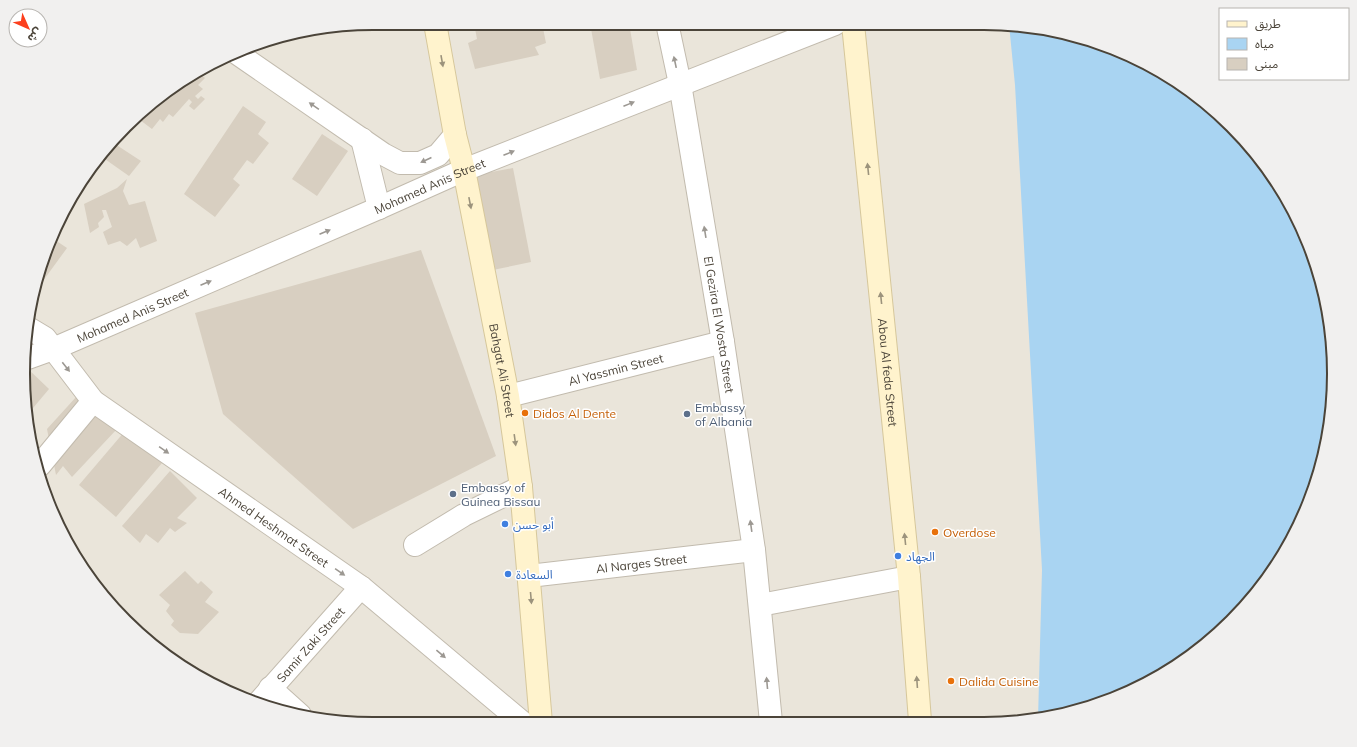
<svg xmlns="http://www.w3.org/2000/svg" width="1357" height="747" font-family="Mulish,'Noto Sans Arabic',sans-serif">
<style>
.residential{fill:#eae5da}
.water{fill:#a9d4f2}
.building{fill:#d8cfc1}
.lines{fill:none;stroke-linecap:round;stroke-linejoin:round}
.street-casing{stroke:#c2bbae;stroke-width:24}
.secondary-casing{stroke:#d6c79b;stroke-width:24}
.street{stroke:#fff;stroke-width:22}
.secondary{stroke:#fff3cd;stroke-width:22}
.oneway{fill:#9c937c}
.oneway2{fill:#9c9892}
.food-dot{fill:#e8710a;stroke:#fff;stroke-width:1.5}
.service-dot{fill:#5c6f8a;stroke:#fff;stroke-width:1.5}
.shop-dot{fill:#3f7fe0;stroke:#fff;stroke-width:1.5}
.labels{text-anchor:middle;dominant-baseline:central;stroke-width:3;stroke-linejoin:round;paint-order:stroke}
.street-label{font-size:12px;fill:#4b4439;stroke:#fff}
.service-label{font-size:12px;fill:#4e5e75;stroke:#fff;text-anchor:start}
.food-label{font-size:12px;fill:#c56008;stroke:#fff;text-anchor:start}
.shop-label{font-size:12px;fill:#366cbe;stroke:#fff;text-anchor:start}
.rim{fill:none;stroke:#4b4439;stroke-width:2}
</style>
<rect width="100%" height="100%" fill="#f6f3ec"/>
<path class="residential" d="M374 23 1006 24 1074 35 1117 697 1029 721 351 723 283 712 198 677 110 605 50 508 24 397 35 283 82 179 160 96 261 42Z"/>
<path class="water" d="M1009 24 1074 35 1159 70 1214 110 1261 160 1298 218 1322 283 1333 350 1331 419 1315 486 1287 549 1247 605 1178 665 1117 697 1038 719 1042 570 1015 85Z"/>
<g class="building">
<path d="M474 23H542L546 43 535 47 539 55 475 69 468 43 477 39Z"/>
<path d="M590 23H629L637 70 600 79Z"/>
<path d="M723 23H740V24L724 27Z"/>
<path d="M200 74 205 78 198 85 203 89 195 96 198 99 201 96 205 99 194 110 189 106 192 102 189 99 173 117 169 114 163 122 160 119 152 129 140 120 160 96Z"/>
<path d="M243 106 266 122 258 134 269 143 253 164 247 160 233 179 240 185 215 217 184 194Z"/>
<path d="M322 134 348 151 317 196 292 179Z"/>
<path d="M115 144 141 161 129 176 102 157Z"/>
<path d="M513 168 531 262 483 272 465 177Z"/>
<path d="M127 179 123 191 129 205 145 201 157 241 140 248 136 238 127 246 120 241 108 245 103 232 112 227 106 210H102L104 217 98 223 99 227 90 233 84 204 117 188Z"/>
<path d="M60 229 62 231 55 240 67 248 40 285 35 282Z"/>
<path d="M421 250 496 456 353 529 223 414 195 313Z"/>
<path d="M27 368 49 389 28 414 24 397Z"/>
<path d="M77 396 116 430 72 477 63 466 56 475 47 429Z"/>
<path d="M125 431 162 463 116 517 79 485Z"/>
<path d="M41 454 51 506 50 507 38 457Z"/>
<path d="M170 471 197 498 177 518 187 523 175 532 170 528 158 543 146 534 140 543 122 526Z"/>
<path d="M185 571 198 584 201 581 213 592 205 602 219 612 198 634 180 633 171 625 174 621 166 611 170 605 159 595Z"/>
</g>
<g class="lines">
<defs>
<g id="street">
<path id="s1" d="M667 23 680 84 723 342 754 550 771 722"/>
<path d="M238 54 383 154 400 163H420L438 155 455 135"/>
<path d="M362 139 379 208"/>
<path id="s2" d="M30 329 45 338 93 401 361 587 523 723"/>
<path id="s3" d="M28 358 53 349 379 208 464 170 835 24"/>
<path id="s4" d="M508 396 723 342"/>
<path d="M40 465 93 401"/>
<path d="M415 545 464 515 521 487"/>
<path id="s5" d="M529 576 754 550"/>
<path d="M760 605 909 577"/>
<path d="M270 688 300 715"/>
<path id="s6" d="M259 702 361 587"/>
</g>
<g id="secondary">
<path id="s7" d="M435 23 455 135 464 170 508 396 521 487 541 723"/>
<path id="s8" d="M853 24 909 577 920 721"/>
</g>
</defs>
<use href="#street" class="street-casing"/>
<use href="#secondary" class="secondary-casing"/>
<use href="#street" class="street"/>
<use href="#secondary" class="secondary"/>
</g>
<defs><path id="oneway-solid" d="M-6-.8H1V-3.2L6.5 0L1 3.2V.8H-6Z"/></defs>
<g class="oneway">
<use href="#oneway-solid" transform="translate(442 61) rotate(80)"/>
<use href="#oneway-solid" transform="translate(868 169) rotate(-96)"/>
<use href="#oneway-solid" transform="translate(470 203) rotate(79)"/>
<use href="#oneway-solid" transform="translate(881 298) rotate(-96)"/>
<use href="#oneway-solid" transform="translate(515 440) rotate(82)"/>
<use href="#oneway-solid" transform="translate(905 539) rotate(-96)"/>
<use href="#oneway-solid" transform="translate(531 598) rotate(85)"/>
<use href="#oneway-solid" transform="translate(917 682) rotate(-94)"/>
</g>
<g class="oneway2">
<use href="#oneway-solid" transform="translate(675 62) rotate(-102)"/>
<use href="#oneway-solid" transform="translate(629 104) rotate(-22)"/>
<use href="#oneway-solid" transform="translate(314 106) rotate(-145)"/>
<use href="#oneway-solid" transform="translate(509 153) rotate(-22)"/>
<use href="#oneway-solid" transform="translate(426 160) rotate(155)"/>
<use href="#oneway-solid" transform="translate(325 232) rotate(-23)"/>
<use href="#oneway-solid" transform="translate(705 232) rotate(-99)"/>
<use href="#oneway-solid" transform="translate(206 283) rotate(-23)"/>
<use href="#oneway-solid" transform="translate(66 367) rotate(52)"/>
<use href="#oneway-solid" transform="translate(164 450) rotate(35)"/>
<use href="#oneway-solid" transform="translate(751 526) rotate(-98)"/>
<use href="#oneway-solid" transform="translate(340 572) rotate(35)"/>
<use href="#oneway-solid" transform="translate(441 654) rotate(40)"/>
<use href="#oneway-solid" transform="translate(767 683) rotate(-95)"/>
</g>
<g class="food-dot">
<circle cx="525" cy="413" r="4"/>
<circle cx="935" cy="532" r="4"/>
<circle cx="951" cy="681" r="4"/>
</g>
<g class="service-dot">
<circle cx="687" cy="414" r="4"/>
<circle cx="453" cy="494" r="4"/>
</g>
<g class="shop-dot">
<circle cx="505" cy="524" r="4"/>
<circle cx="898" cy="556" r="4"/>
<circle cx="508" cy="574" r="4"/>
</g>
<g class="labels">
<g class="street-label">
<text stroke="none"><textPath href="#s3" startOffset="437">Mohamed Anis Street</textPath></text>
<text stroke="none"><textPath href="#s3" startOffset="113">Mohamed Anis Street</textPath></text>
<text stroke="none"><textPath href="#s1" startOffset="306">El Gezira El Wosta Street</textPath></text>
<text stroke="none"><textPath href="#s4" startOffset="111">Al Yassmin Street</textPath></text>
<text stroke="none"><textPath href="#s7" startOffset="354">Bahgat Ali Street</textPath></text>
<text stroke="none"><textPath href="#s8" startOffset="350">Abou Al feda Street</textPath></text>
<text stroke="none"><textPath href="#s2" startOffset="317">Ahmed Heshmat Street</textPath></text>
<text stroke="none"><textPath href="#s5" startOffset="113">Al Narges Street</textPath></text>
<text stroke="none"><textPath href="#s6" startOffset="77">Samir Zaki Street</textPath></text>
</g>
<g class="service-label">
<text x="695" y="407">Embassy<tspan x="695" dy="14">of Albania</tspan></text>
<text x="461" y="487">Embassy of<tspan x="461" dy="14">Guinea Bissau</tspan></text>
</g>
<g class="food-label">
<text x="533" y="413">Didos Al Dente</text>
<text x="943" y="532">Overdose</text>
<text x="959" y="681">Dalida Cuisine</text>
</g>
<g class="shop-label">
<text x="513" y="524">أبو حسن</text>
<text x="906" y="556">الجهاد</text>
<text x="516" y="574">السعادة</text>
</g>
</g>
<path d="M0 0H1357V747H0ZM373 30H984A343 343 0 0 1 1327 373V374A343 343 0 0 1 984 717H373A343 343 0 0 1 30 374V373A343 343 0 0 1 373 30Z" fill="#f1f0ef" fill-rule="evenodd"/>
<path class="rim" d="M373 30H984A343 343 0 0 1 1327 373V374A343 343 0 0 1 984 717H373A343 343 0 0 1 30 374V373A343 343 0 0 1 373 30Z"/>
<rect x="1219" y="8" width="130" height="72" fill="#ffffff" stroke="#b7b4b0"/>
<rect x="1227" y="21" width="20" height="6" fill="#fff3cd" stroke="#b7b4b0"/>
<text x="1255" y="28" font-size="12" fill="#4b4439">طريق</text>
<rect x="1227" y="38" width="20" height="12" fill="#a9d4f2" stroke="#b7b4b0"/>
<text x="1255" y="48" font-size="12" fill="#4b4439">مياه</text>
<rect x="1227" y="58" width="20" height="12" fill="#d8cfc1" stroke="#b7b4b0"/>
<text x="1255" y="68" font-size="12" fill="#4b4439">مبنى</text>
<g transform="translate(28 28) rotate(135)"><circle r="19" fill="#ffffff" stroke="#b7b4b0"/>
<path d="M0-3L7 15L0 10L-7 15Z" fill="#fc3f1d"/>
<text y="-6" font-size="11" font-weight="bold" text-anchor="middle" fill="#4b4439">ش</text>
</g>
</svg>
